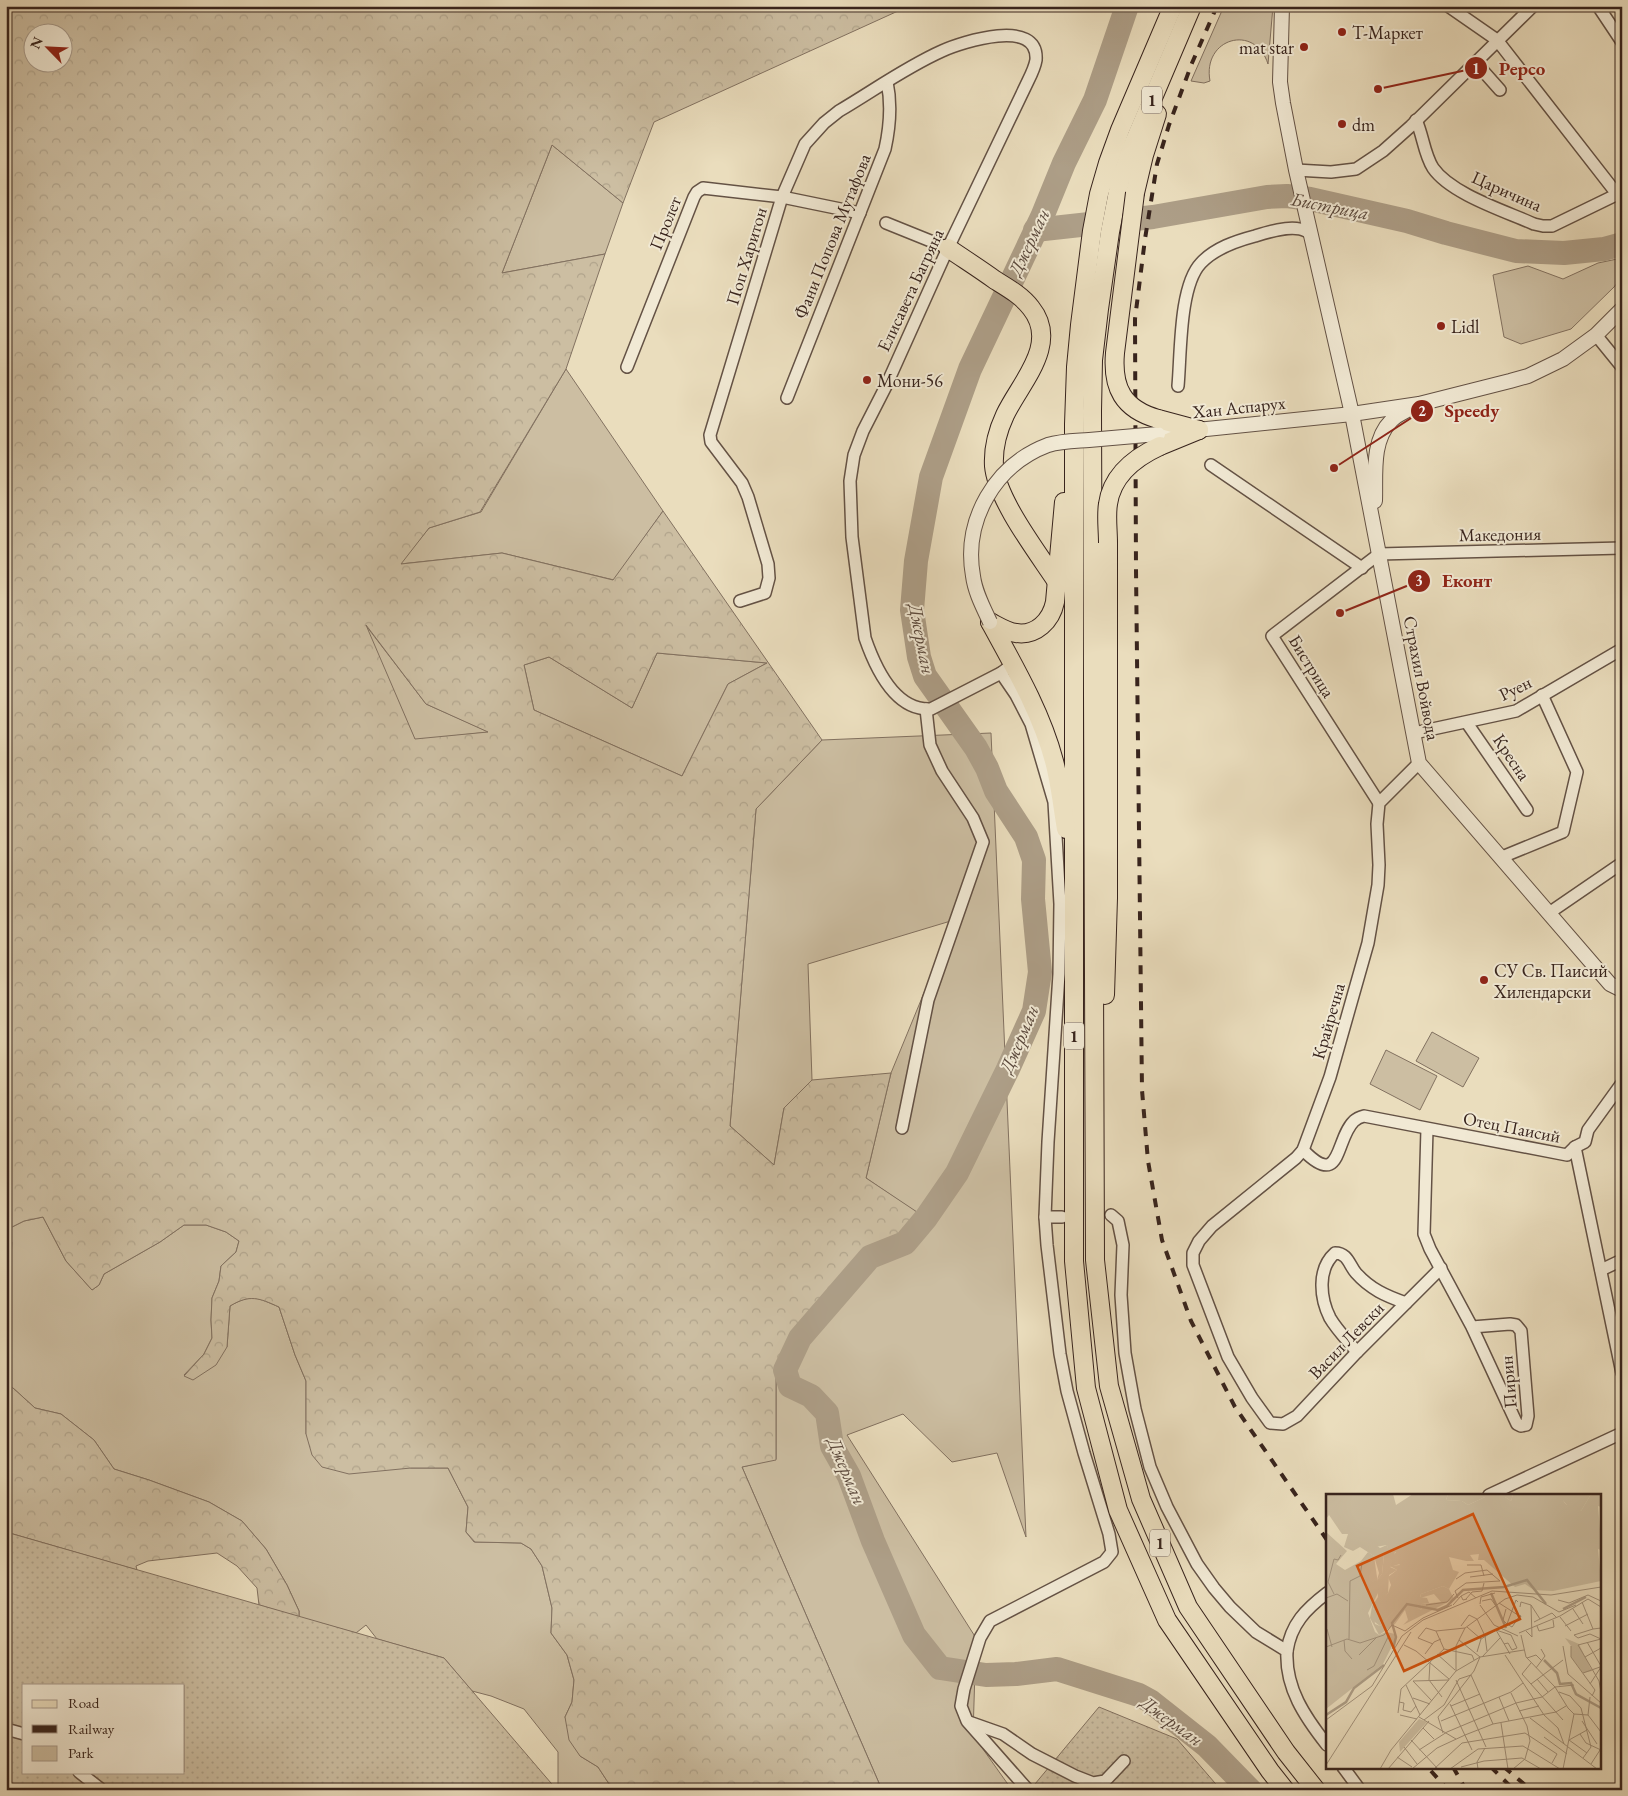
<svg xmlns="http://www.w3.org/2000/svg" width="1628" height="1796" font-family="'EB Garamond',serif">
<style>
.green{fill:#ccbea2;stroke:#827160}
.forest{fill:url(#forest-crowns);stroke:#827160;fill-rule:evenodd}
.garden{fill:url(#garden-dots);stroke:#827160;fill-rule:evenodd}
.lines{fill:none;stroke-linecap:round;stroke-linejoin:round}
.river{stroke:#ad9e87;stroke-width:24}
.minor-casing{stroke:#645245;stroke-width:14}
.tertiary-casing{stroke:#645245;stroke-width:16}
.primary-casing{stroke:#38241d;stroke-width:20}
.minor{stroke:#f1e9d4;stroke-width:11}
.tertiary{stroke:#f1e9d4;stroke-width:14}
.primary{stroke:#eaddbd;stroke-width:18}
.rail{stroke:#38241d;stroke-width:4;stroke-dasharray:9 9;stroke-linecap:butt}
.tertiary-bridge-casing{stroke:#645245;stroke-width:16;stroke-linecap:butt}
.primary-bridge-casing{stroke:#38241d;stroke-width:20;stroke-linecap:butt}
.tertiary-bridge{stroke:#f1e9d4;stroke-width:14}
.primary-bridge{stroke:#eaddbd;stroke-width:18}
.poi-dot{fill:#8f2418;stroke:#f1e9d4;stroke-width:2}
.labels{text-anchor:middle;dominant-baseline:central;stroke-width:4;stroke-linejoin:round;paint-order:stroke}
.shield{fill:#f1e9d4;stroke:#705f54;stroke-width:1}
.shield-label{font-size:16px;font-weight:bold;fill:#38241d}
.poi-label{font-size:18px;fill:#38241d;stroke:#f1e9d4;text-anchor:start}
.street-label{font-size:18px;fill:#38241d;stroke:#f1e9d4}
.water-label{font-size:19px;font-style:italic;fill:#5b493d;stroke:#f1e9d4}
.inset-river{fill:none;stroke:#ad9e87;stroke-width:2.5}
.inset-road{fill:none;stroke:#a3937d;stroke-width:1}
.view{fill:#d6540e;fill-opacity:0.15;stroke:#d6540e;stroke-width:2.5}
.inset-edge{fill:none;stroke:#38241d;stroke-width:2.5}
.leader{fill:none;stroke:#8f2418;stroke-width:2}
.callout-dot{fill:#8f2418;stroke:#f1e9d4;stroke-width:2}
.mark-label{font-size:15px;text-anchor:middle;font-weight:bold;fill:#fff}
.callout-label{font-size:19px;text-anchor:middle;font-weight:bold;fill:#8f2418;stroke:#f1e9d4;stroke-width:4;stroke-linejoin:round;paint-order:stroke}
</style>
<defs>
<pattern id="forest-crowns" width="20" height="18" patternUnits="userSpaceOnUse" patternTransform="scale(1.25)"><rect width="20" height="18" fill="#ccbea2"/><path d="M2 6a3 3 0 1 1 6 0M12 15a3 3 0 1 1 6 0" fill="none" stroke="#b0a38b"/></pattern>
<pattern id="garden-dots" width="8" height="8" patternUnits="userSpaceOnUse" patternTransform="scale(1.25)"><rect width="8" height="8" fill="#ccbea2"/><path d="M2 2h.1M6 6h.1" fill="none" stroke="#b0a38b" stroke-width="1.8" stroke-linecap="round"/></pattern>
</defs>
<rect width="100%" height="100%" fill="#eaddbd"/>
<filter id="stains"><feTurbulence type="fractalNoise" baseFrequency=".004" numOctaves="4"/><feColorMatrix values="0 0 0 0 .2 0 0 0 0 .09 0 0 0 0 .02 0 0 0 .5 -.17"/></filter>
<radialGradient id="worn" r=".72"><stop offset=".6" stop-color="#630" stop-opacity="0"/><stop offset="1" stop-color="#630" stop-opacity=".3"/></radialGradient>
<g class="green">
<path d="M1224 6H1273L1268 64C1255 23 1202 38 1210 81L1204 83 1191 81Z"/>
<path d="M552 145 623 203 605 254 502 273Z"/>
<path d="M1622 258V277L1614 287 1571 329 1521 344 1504 337 1493 275 1528 266 1563 279 1598 263Z"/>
<path d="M566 369 663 511 614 580 502 553 400 564 429 528 481 512Z"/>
<path d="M364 623 426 704 489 732 415 740Z"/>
<path d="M657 653 767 663 728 684 682 776 534 710 524 665 549 657 632 708Z"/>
<path d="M991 733 1026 1537 997 1453 952 1462 903 1414 847 1435 976 1638 973 1735 1012 1790H882L742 1467 776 1459V1364L831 1287 935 1225 866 1178 891 1073 954 920 808 964 812 1080 784 1108 774 1165 730 1126 756 809 822 740Z"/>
<path d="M1432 1032 1479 1058 1463 1087 1416 1061Z"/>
<path d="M1386 1050 1437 1076 1420 1110 1370 1084Z"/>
<path d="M43 1217 66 1261 92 1290 99 1285 104 1274 160 1242 184 1225H206L226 1232 239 1241 236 1252 221 1266 219 1281 212 1298 211 1320 212 1338 204 1354 184 1375 227 1347 230 1306C252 1293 258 1298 279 1307L295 1355 306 1381V1434L411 1468H448L468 1507 466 1532 474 1542 521 1543 531 1549 542 1566 552 1608 551 1633 567 1655 574 1680 572 1702 565 1717 580 1756 598 1767 613 1790H558V1752L524 1709 491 1696 472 1691 444 1658 377 1639 366 1625 356 1633 299 1617V1611L287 1585 266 1549 242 1521 209 1502 149 1480 114 1469 94 1440 61 1414 35 1408 13 1388 6 1385V1270L11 1257 12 1242 6 1235V1230L24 1221Z"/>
</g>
<g class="forest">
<path d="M6 6H909L654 122 623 203 552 145 502 273 605 254 566 369 480 512 429 528 401 564 502 553 613 580 663 511 822 740 756 809 730 1126 774 1165 784 1108 812 1080 891 1073 866 1178 935 1224 831 1287 776 1364V1460L742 1467 882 1790H613L598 1767 580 1756 569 1740 565 1717 572 1702 574 1680 567 1655 551 1633 552 1608 542 1566 531 1549 521 1543 475 1542 466 1532 468 1507 448 1468H411L349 1474 322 1467 312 1455 306 1434V1381L295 1355 279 1307C259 1298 250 1294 230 1306L227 1347 216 1365 193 1380 184 1376 204 1354 212 1338 211 1320 212 1298 219 1281 221 1266 236 1252 239 1241 226 1232 206 1225H184L160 1242 104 1274 99 1285 92 1290 66 1261 43 1217 24 1221 6 1230ZM32 32H62V62H32ZM366 625 426 704 488 732 415 739ZM657 653 767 663 728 684 682 776 534 710 524 665 549 657 632 708Z"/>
<path d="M6 1385 13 1388 35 1408 61 1414 94 1440 114 1469 149 1480 209 1502 242 1521 266 1549 287 1585 299 1611V1617L259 1605 257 1588 237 1566 217 1553 148 1561 136 1566 137 1570 6 1532Z"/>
</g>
<g class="garden">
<path d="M6 1532 444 1658 557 1790H6ZM24 1685H184V1772H24Z"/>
<path d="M1099 1707 1177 1739 1221 1790H1030Z"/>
</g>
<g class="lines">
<g class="river">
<path d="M1127 6 1095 100 1064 163 1042 217 970 369 931 477 916 561 912 610 919 657 925 676 976 748 987 768 996 791 1026 837 1034 860 1033 899 1040 972 1034 1011 1008 1069 957 1173 926 1218 905 1243 870 1257 800 1338 785 1370 790 1386 811 1396 827 1413 832 1446 849 1476 873 1541 914 1635 940 1668 986 1675 1016 1674 1057 1669 1139 1695 1150 1701 1207 1746 1250 1790"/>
<path d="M1035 230 1153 217 1267 197 1287 196 1310 199 1407 221 1446 233 1516 251 1564 253 1604 249 1622 244"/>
</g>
<defs>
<g id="minor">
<path d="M1448 6 1497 40 1617 194"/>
<path d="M1598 6 1622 42"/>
<path d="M1476 63 1500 90"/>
<path d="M1416 120C1423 135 1424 154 1433 168 1451 194 1505 211 1534 224L1543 226H1552L1622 192"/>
<path d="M1296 170 1331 172 1356 169 1383 151 1411 126 1533 6"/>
<path d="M886 223 948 248"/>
<path d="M1596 335 1622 367"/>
<path d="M627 367 694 197 697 192 703 188 782 197 860 213"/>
<path d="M1178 386C1181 354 1179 286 1201 263 1215 248 1236 241 1255 236 1268 232 1287 226 1300 229 1304 230 1308 232 1311 233"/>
<path d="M787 398 885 149C890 126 892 105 887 82"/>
<path d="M1211 465 1362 568"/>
<path d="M740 601 765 593 769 578 768 564 748 497 742 483 711 442 710 435 782 197 805 144 824 123 839 111C873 91 906 67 942 51 962 42 1039 17 1036 60 1035 66 1031 75 1028 81L948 248 886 386 863 431 854 455 850 481 852 537 865 638C875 667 895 711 931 709L1001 673 1013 664"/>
<path d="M1001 673 1016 695 1031 724 1054 802 1060 904 1059 974 1048 1142 1045 1217 1047 1245 1060 1354 1067 1391 1084 1453 1109 1534 1112 1552 1104 1562 990 1621 980 1638 964 1689 961 1706 967 1721 1028 1790"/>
<path d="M1467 723 1527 810"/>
<path d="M1414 733 1516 711 1622 649"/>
<path d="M1419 763 1379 803 1377 824 1379 865 1378 885 1368 943 1330 1077 1303 1150 1296 1158 1212 1226 1199 1241 1193 1253V1265L1228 1357 1252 1398 1270 1423 1283 1424 1297 1416 1357 1352 1441 1268"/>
<path d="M1379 803 1272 636 1379 554 1622 548"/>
<path d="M1502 857 1563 832 1577 772 1542 695"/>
<path d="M1549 913 1622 863"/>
<path d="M902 1128 928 1000 983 842 973 818 942 771 930 745 926 709"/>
<path d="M1427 1129 1424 1234 1430 1249 1472 1327 1517 1424 1521 1426 1526 1425 1528 1416 1521 1331 1516 1325 1510 1324 1472 1327"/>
<path d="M1575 1147 1585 1142 1588 1130 1622 1083"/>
<path d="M1303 1150C1342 1190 1335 1139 1354 1121 1357 1118 1360 1117 1364 1116L1567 1155 1575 1147 1622 1373"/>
<path d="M1111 1215 1118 1221 1123 1245 1121 1295 1125 1353 1135 1409 1150 1467 1167 1507 1197 1564 1214 1588 1230 1607 1256 1632 1287 1651C1285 1688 1305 1717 1327 1745"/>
<path d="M1045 1217H1062"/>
<path d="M1601 1270 1622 1260"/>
<path d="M1357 1352C1348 1341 1337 1330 1330 1318 1320 1298 1317 1269 1335 1253 1348 1253 1349 1265 1356 1273 1370 1289 1386 1296 1406 1303"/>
<path d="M1489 1495 1622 1433"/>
<path d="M1287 1651C1291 1624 1306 1609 1327 1593"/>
<path d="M969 1722 1003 1734 1032 1754 1075 1776 1093 1783 1105 1781 1124 1761"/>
<path d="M6 1729 24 1734"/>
<path d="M1343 1767 1360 1790"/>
<path d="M79 1772 102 1790"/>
</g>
<g id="tertiary">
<path d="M1282 6 1280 82 1283 103 1296 170 1352 414 1419 763 1610 984 1622 990"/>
<path d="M1158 434 1352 414 1419 404 1510 381 1528 376 1563 359 1596 335 1622 309"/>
<path d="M1375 501C1376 476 1371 441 1391 421 1396 415 1405 412 1411 408"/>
</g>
<g id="primary">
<path d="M1173 6 1120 130 1108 163 1099 194 1092 231 1080 325 1076 367 1074 424V1261L1086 1388 1118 1510 1167 1620 1270 1771 1285 1790"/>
<path d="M1192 6 1132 147 1120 181 1110 232 1099 309 1093 360 1092 411 1095 1260 1109 1386 1141 1499 1188 1607 1286 1752 1316 1790"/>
<path d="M1135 193 1144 155 1157 114"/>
<path d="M948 248C964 259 980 269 995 280 1008 288 1022 296 1031 308 1060 344 1020 383 1005 415 998 430 993 449 994 466 997 500 1038 553 1057 582"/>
<path d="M1158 419 1199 430"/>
<path d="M1160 446 1199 430"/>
<path d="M990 622C998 626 1007 632 1016 633 1036 636 1051 621 1055 602L1064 502"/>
<path d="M990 622C1014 666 1041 712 1054 761 1060 783 1062 806 1066 829"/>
<path d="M1105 995 1108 898V543"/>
</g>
</defs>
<use href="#minor" class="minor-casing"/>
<use href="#tertiary" class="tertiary-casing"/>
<use href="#primary" class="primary-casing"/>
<use href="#minor" class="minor"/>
<use href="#tertiary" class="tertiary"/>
<use href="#primary" class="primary"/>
<g class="rail">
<path d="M1217 6 1192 63 1169 125 1157 164 1145 239 1135 319 1136 570 1142 1090 1148 1161 1162 1240 1191 1321 1235 1407 1327 1540"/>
<path d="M1453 1767 1466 1790"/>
<path d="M1491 1767 1514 1790"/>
<path d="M1504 1767 1531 1790"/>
<path d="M1431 1771 1448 1790"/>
</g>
<defs>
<path id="tertiary-bridge" d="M990 622C983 607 975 592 973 576 963 520 995 465 1048 445 1061 441 1076 441 1089 440 1112 438 1135 436 1158 434"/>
<g id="primary-bridge">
<path d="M1135 193 1115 353C1112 388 1123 409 1158 419"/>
<path d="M1108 543C1108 530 1106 516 1108 504 1112 475 1136 457 1160 446"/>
</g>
</defs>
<use href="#tertiary-bridge" class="tertiary-bridge-casing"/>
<use href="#primary-bridge" class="primary-bridge-casing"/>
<use href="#tertiary-bridge" class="tertiary-bridge"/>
<use href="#primary-bridge" class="primary-bridge"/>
</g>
<g class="poi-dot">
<circle cx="1342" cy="32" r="5"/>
<circle cx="1304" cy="47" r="5"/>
<circle cx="1342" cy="124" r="5"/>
<circle cx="1441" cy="326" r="5"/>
<circle cx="867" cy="380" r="5"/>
<circle cx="1484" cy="980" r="5"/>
</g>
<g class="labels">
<g class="shield">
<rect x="1142" y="86.5" width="20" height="27" rx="4"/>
<rect x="1064" y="1022.5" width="20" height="27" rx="4"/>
<rect x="1150" y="1529.5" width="20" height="27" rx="4"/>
</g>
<g class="shield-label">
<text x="1152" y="100">1</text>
<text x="1074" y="1036">1</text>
<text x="1160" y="1543">1</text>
</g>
<g class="poi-label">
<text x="1352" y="32">Т-Маркет</text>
<text x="1294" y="47" text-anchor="end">mat star</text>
<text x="1352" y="124">dm</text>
<text x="1451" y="326">Lidl</text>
<text x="877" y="380">Мони-56</text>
<text x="1494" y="970">СУ Св. Паисий<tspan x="1494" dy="21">Хилендарски</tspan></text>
</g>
<g class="street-label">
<text transform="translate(1507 191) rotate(24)">Царичина</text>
<text transform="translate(665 223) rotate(-68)">Пролет</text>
<text transform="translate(832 236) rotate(-68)">Фани Попова Мутафова</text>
<text transform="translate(746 256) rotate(-73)">Поп Харитон</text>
<text transform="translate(910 290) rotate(-65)">Елисавета Багряна</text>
<text transform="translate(1239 407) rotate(-6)">Хан Аспарух</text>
<text transform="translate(1500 534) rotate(-1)">Македония</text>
<text transform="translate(1312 666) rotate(58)">Бистрица</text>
<text transform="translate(1422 678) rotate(79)">Страхил Войвода</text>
<text transform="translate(1515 688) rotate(-26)">Руен</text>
<text transform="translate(1512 757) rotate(56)">Кресна</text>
<text transform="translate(1328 1021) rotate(-74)">Крайречна</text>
<text transform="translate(1512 1127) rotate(11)">Отец Паисий</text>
<text transform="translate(1346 1340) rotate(-46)">Васил Левски</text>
<text transform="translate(1508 1382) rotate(-95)">Пирин</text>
</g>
<g class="water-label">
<text transform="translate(1330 206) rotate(11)">Бистрица</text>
<text transform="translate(1029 242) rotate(-65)">Джерман</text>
<text transform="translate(922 639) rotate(79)">Джерман</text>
<text transform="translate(1019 1039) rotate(-67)">Джерман</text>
<text transform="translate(847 1471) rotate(67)">Джерман</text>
<text transform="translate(1172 1721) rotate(36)">Джерман</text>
</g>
</g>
<g transform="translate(1326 1494)">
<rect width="275" height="275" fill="#eaddbd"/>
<path d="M122 0H187L185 7 179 3H159L142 11 136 7 120 6ZM265 0 255 17 241 11 235 4 236 1ZM50 51 54 54 61 51 63 58 69 57 68 64 74 70 64 73 71 76 63 81 62 99 47 115 49 130 54 132 74 110 88 111 95 116 96 110 115 108 108 100 94 104 95 100 117 92 123 95 128 105 77 131 82 126 79 116 69 130 53 141 44 124 46 112 52 103 51 86 56 80 58 61 48 53ZM239 144 253 150 266 177 257 179 245 163V152Z" fill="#ccbea2"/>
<path d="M0 0H67L70 11 87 0H122L120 6 136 7 142 11 159 3H179L185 7 187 0H241L236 1 238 8 241 11 246 9 255 17 265 0H275V13L272 12 275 48 270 47 275 48V56L272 55 275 87 227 97 208 96 199 90 189 93 158 66H152L153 60 144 61 148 67H140L123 63 127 76 133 78 123 95 117 92 95 100 94 103 101 104 103 109 96 110 95 116 88 111H74L54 132 45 125 47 116 51 107 62 99 65 91 62 83 71 76 64 72 74 71 66 63 70 58H62L61 51 49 53 58 60 56 80 51 86 53 79 48 62 34 53 27 57 18 53 22 40H16L3 21 0 25Z" fill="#ccbea2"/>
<path d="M93 225 101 228 74 258 73 248Z" fill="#ccbea2"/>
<path d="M0 38 21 57 10 70 19 76 35 67 42 58 48 62 53 97 42 119 49 138 53 141 60 138 69 140V146L57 170 0 215Z" fill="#ccbea2"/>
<path class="inset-river" d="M165 99 180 134M237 115 260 103M67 155 70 143 66 129 81 110 112 116 121 112 137 96 178 93 201 86 220 110M218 166 231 179 234 190 245 189 250 200 275 214M0 221 20 208 28 194 58 171"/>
<path class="inset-road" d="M141 71H155L158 82M144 83 167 80M130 85 139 79 161 76 174 87 140 89 129 97 132 104M8 100 2 88 8 65 12 66 15 61M135 102 143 98 150 104M0 104 11 100 22 107M140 105 146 98 156 97 158 89M232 106 243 109 262 101 275 107M156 107 165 105 170 112M256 108 267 135 275 134M173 109 195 123 194 121M154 110 155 103 169 99M100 111 121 108 128 100M127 111 135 102 137 106 141 105M154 111 168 131 192 142M205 111 214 125M194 113 195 108 205 111M180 115 177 126 181 130M247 115 257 130M234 123 245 137M208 128 226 119 231 124M181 130 190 106 192 108M181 130 186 133 193 123M135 132 143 121 151 125 159 142 161 157M211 132 213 137 228 133 227 126M239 132 262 120M141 133 155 145M1 135 6 153M170 136 185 141 191 154 186 156 182 149 178 150M170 136 184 160M200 137 206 143 205 111M193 139 234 122 262 105 275 113M195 141 200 163 229 193 242 214 248 220 262 221M248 141 252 144 264 140 275 145M248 141 267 135M23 145 24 87 34 82 36 69M275 145 252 151 273 187 275 198M18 146 19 157 26 165M261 148 275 172M107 150 92 144 100 134 110 137 139 134M78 151 90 157 123 185M237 152 242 180 275 209M245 152V163L269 196 266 202M0 153 21 145 34 149 58 141 66 131 79 137 97 124 126 111M118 155 146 161 148 166M151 158 155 145 170 136M99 160 108 148 115 145M111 160 129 176M33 161 51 143M179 161 218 221 232 234 238 250M156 163 174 144M259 163 275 154M201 164 210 161 216 167M104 168 103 186 116 203M205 169 196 180 237 226M210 174 219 162 215 155M41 176 48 172 63 141M130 177V152L139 134 179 105 191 101 207 103 233 118 250 111M257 179 274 173M211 185 222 198M130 186 160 253M87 187 123 186M87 187 106 207M205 190 237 166M264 190 275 173M80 191 94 221M233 198 244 202 255 214 265 253 257 264M185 199 201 232 204 247 199 265 187 275M173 203 183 227M264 203 262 221 275 238M87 204 104 210M73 208 78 209 77 216 85 218 90 212M124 210 146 256M125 212 154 200M193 217 213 212M72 219 75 195 118 155 110 137M74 221 91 225M93 223 130 245M204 224 271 275M0 226 46 192 76 142 97 126 166 97 225 101 275 93M98 226 118 211 133 185 145 181 167 230M115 227 185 198 197 189M256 227 271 250M175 229 182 275M97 234 108 245M261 236 243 246 261 259M117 239 112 223 148 177 154 163 133 146M254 240 260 249 275 256M218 243 241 260M85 246 112 275M78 253 91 270M93 256 121 238 190 209 216 203 229 193 248 191M71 263 86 273M265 270 274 256M0 271 85 138M135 273 158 267 196 264 215 275M54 275 65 256 130 177 154 163 198 156M62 275 103 227M86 275 111 254 139 241 167 230 230 218 240 212M108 275 136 249 199 239 231 260 226 269M124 275 152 255 197 252 234 275M152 275 151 268 159 254M237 275 248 220"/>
<path class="view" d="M147 20 194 125 78 177 31 72Z"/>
<rect width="275" height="275" class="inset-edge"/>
</g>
<path class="leader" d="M1378 89L1476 68M1334 468L1422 411M1340 613L1419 581"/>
<g class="callout-dot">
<circle cx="1378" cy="89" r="5"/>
<circle cx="1334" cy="468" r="5"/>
<circle cx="1340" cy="613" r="5"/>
<circle cx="1476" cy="68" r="12"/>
<circle cx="1422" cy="411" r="12"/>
<circle cx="1419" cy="581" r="12"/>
</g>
<g class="mark-label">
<text x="1476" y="74">1</text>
<text x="1422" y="416">2</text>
<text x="1419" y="586">3</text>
</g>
<g class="callout-label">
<text x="1522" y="75">Pepco</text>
<text x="1472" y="417">Speedy</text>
<text x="1467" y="587">Еконт</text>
</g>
<rect width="1628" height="1796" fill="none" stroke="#eaddbd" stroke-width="25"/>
<rect x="8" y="8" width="1613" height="1781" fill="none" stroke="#38241d" stroke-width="2.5"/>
<rect x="12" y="12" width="1603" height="1771" fill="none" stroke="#38241d"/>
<rect x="22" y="1684" width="162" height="90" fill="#f1e9d4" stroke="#a79a8b"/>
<rect x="32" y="1700" width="25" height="8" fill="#eaddbd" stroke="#a79a8b"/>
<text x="68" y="1708" font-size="15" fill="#38241d">Road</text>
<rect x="32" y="1725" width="25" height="8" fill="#38241d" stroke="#a79a8b"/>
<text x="68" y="1734" font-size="15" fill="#38241d">Railway</text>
<rect x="32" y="1746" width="25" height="15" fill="#ccbea2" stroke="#a79a8b"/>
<text x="68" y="1758" font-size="15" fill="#38241d">Park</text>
<g transform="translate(48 48) rotate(294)"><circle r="24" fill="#f1e9d4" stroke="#a79a8b"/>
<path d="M0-4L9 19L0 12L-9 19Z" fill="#8f2418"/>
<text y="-8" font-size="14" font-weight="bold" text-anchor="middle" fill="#38241d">N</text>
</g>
<rect width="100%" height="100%" filter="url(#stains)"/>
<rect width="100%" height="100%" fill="url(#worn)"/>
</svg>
